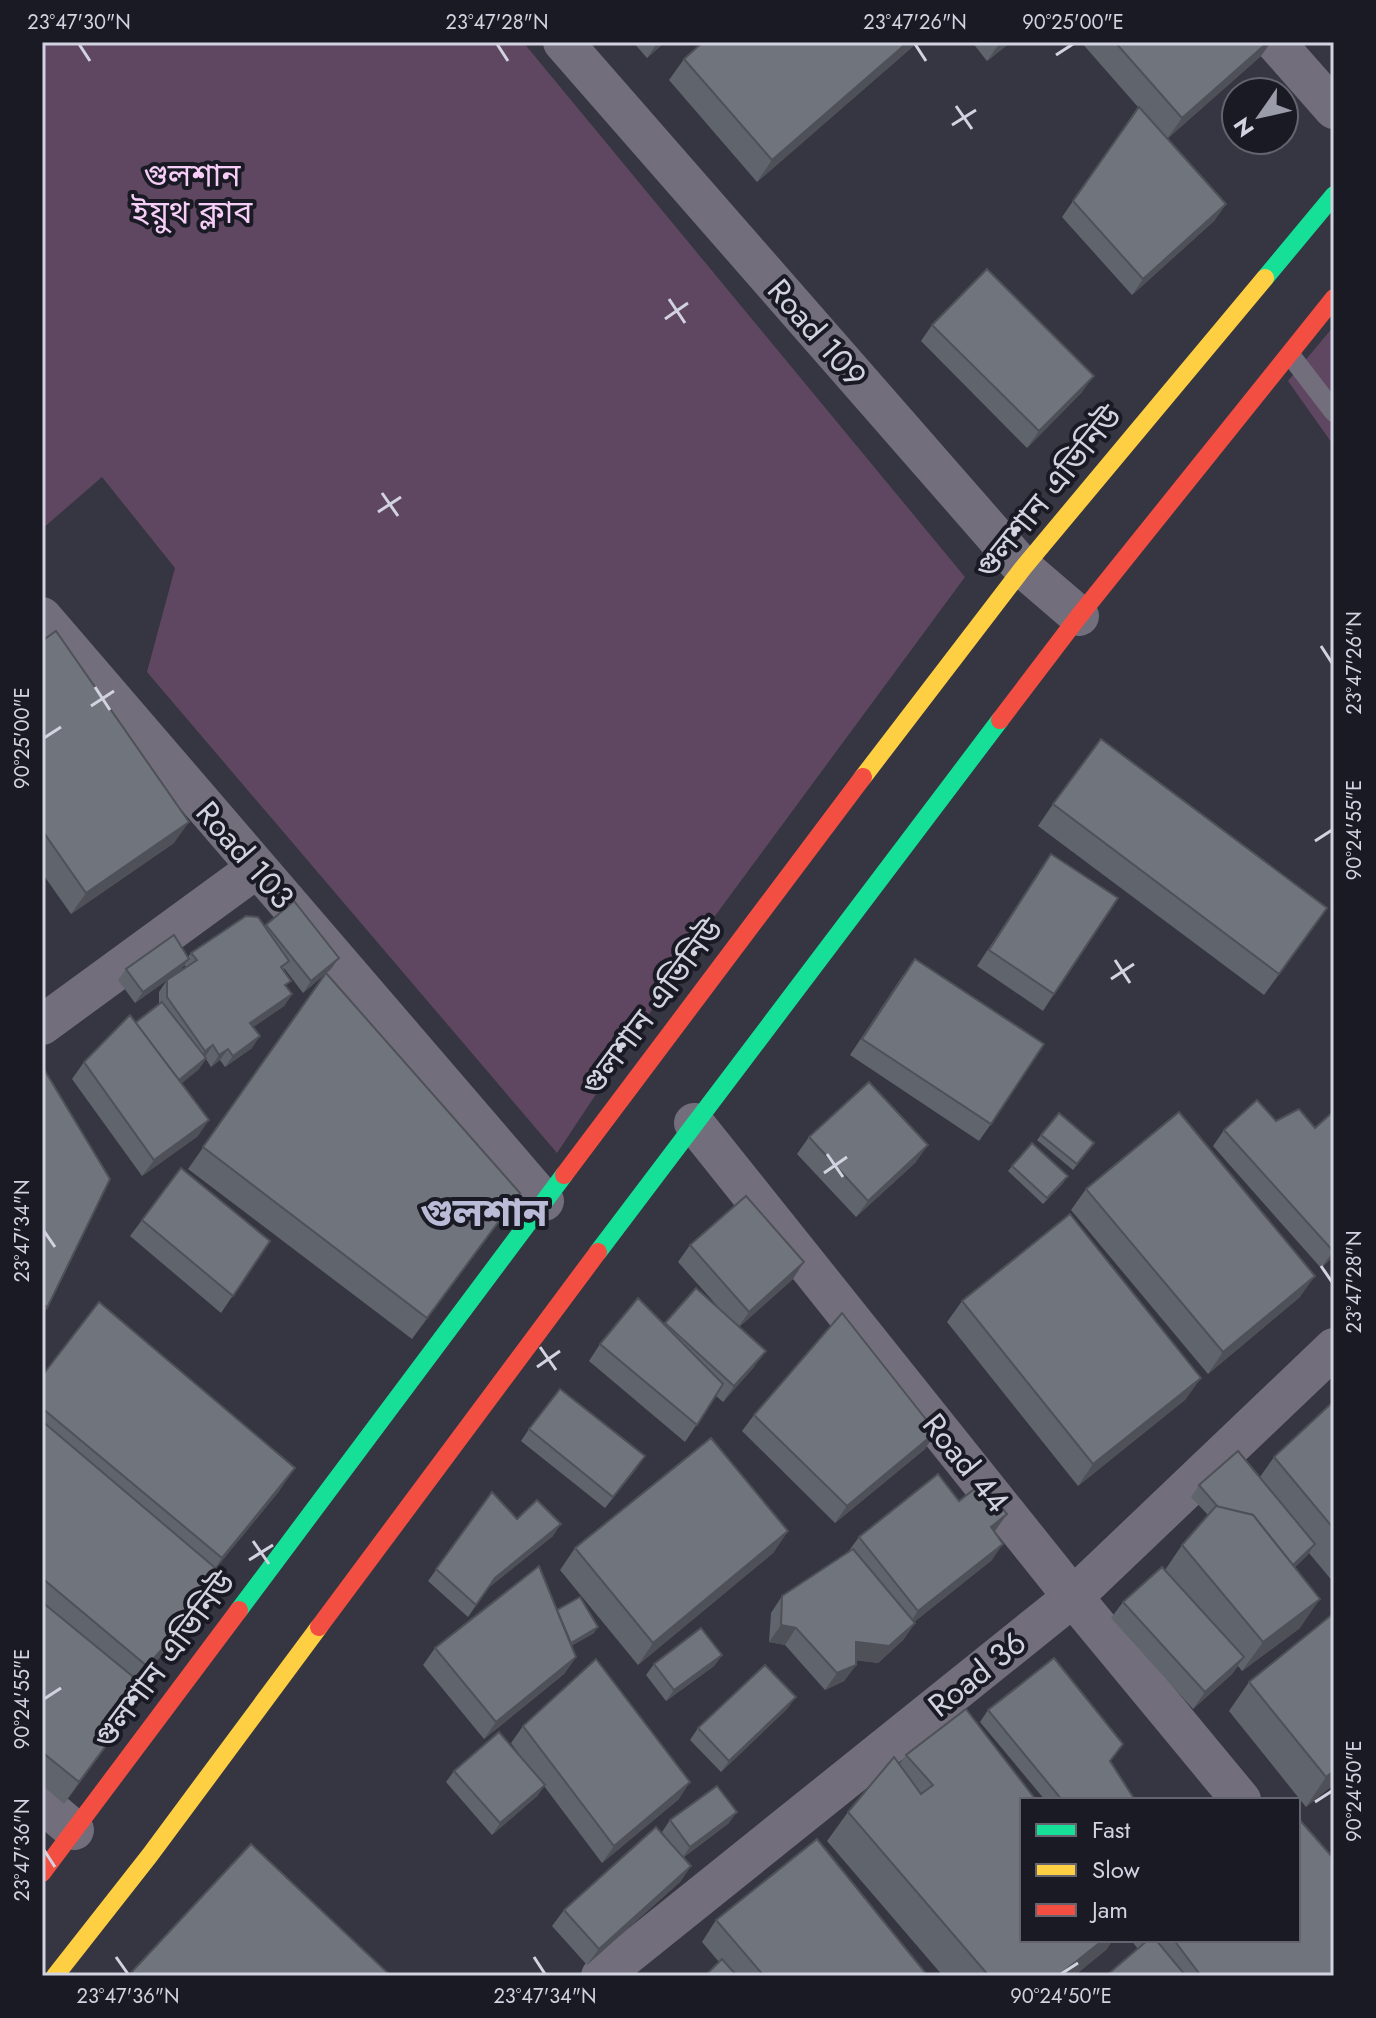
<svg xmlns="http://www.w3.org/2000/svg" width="1376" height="2018" font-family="Jost,'Noto Sans Bengali',sans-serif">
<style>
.green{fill:#5f4762}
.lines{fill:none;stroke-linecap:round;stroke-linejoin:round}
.lane{stroke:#736e7c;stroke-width:20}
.street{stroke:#736e7c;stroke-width:40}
.fast{stroke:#16e098;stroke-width:18}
.slow{stroke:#ffcf43;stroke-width:18}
.jam{stroke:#f24e42;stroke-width:18}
.wall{fill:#60646c}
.shaded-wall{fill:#4e5158}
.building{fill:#70747d;stroke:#4e5158;stroke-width:2}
.ticks{fill:none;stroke:#d2d3e1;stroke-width:3}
.labels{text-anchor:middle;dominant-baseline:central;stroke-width:8;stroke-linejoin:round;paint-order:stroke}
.park-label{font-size:32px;fill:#f6cef8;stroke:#1a1a24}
.street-label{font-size:32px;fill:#d2d3e1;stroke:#1a1a24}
.district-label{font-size:40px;font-weight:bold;fill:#babcd7;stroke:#1a1a24}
.neatline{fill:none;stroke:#d2d3e1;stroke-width:3}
.ticks-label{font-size:20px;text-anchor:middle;fill:#d2d3e1}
</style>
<rect width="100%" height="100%" fill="#353641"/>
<g class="green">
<path d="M42 42H523L965 577 709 924 557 1153 147 672 175 568 102 477 42 529Z"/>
<path d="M1334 326V446L1288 381Z"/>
</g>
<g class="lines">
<path class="lane" d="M1291 356 1334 412"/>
<g class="street">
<path d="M563 42 1023 568 1079 616"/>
<path d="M1275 42 1334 109"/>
<path d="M42 617 544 1201"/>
<path d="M42 1025 257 868"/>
<path d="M694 1123 1073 1597 1241 1800"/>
<path d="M42 1803 74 1830"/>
<path d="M601 1976 1073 1597 1334 1348"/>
</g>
<g class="fast">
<path d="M1265 278 1334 195"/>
<path d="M598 1252 1000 720"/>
<path d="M239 1610 564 1175"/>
</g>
<g class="slow">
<path d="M863 777 1023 568 1265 278"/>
<path d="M55 1976 150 1855 319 1627"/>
</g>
<g class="jam">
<path d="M1000 720 1079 616 1334 298"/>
<path d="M564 1175 863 777"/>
<path d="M319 1627 598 1252"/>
<path d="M42 1873 239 1610"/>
</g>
</g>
<g class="wall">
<path d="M633 42H665L647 58Z"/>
<path d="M703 42H918L757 182 669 80 684 59Z"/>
<path d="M972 42H1011L987 61Z"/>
<path d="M1081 42H1271L1261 56 1167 139 1226 204 1214 221 1132 295 1062 217 1138 107Z"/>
<path d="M932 325 1082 392 1027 448 921 341Z"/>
<path d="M42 641 174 843 71 914 42 873Z"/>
<path d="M1053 804 1327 908 1264 995 1038 826Z"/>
<path d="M1051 854 1054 994 1043 1011 977 966Z"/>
<path d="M266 925 331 969 326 974 520 1193 412 1339 188 1169 325 974 303 993 284 968 286 987 292 994 284 1006 253 1027 252 1048 225 1067 220 1060 211 1067 206 1059 198 1070 181 1083 198 1136 142 1176 72 1079 84 1062 159 1004V992L167 980 186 967 184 965 181 970 135 1003 118 980 126 969 188 957 191 953 264 926Z"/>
<path d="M903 975 991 1124 979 1141 850 1055Z"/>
<path d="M42 1066 47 1308 42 1314Z"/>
<path d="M1276 1121 1315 1128 1334 1256 1321 1268 1213 1146 1224 1130Z"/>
<path d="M1041 1135 1094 1143 1073 1170 1037 1140Z"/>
<path d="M809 1137 916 1162 856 1217 797 1154Z"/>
<path d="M1012 1166 1064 1182 1043 1204 1008 1171Z"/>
<path d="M1086 1189 1300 1297 1208 1374 1071 1210Z"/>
<path d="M142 1220 270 1241 221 1313 130 1236Z"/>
<path d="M690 1245 793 1279 739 1327 754 1367 723 1402 716 1396 685 1442 589 1361 600 1344 665 1325 696 1288 720 1309 678 1262Z"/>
<path d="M962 1301 1186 1399 1078 1486 947 1322Z"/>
<path d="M42 1376 280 1490 216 1568 205 1606 139 1681 148 1689 64 1804 42 1785Z"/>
<path d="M1334 1401V1583L1309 1553 1295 1567 1300 1628 1242 1671 1238 1666 1232 1674 1193 1709 1111 1618 1123 1602 1165 1570 1182 1545 1208 1515 1191 1497 1199 1485 1260 1477 1274 1457Z"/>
<path d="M754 1415 936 1432 925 1449 835 1523 742 1431Z"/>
<path d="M529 1429 637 1468 605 1508 521 1441Z"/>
<path d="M492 1492 517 1519 553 1536 488 1588 468 1617 428 1581Z"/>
<path d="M959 1501 994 1532 992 1560 914 1622 915 1623 903 1640 878 1663 856 1660V1665L844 1681 825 1690 785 1645 769 1642 771 1613 782 1596 848 1552 859 1537Z"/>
<path d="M788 1531 773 1553 638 1665 560 1570 575 1548Z"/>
<path d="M557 1610 594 1633 571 1646 576 1657 564 1674 484 1739 423 1665 435 1648Z"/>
<path d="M722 1655 714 1666 666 1701 646 1675 654 1664Z"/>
<path d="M1249 1682 1334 1784 1306 1807 1229 1711Z"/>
<path d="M788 1708 721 1772 690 1740 698 1728Z"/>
<path d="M988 1710 1110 1762 1131 1800H1045L980 1722Z"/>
<path d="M523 1726 679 1799 602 1863 544 1786 537 1796 492 1835 446 1782 454 1771 531 1770 511 1743Z"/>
<path d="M906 1755 1107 1949 1074 1976H943L827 1841 848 1812 899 1764Z"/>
<path d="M670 1820 729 1823 684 1857 691 1866 680 1882 587 1965 552 1926 564 1910 670 1842 662 1832Z"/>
<path d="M716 1920 928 1976H705L719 1962 702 1942Z"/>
<path d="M1131 1940H1298L1334 1976H1106L1138 1949Z"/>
</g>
<g class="shaded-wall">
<path d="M658 42H665L647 58Z"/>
<path d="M908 42H918L757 182 772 160Z"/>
<path d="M1002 42H1011L987 61 999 44Z"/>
<path d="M1268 42H1271L1261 56 1167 139 1182 118Z"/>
<path d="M1226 204 1214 221 1132 295 1143 279Z"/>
<path d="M1094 376 1082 392 1027 448 1039 431Z"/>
<path d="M189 822 174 843 71 914 86 893Z"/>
<path d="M339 958 331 969 303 993 311 981Z"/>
<path d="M189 959 181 970 135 1003 143 992Z"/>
<path d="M292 994 284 1006 242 1035 250 1023Z"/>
<path d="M260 1036 252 1048 225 1067 233 1056Z"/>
<path d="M213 1045 205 1057 197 1062 205 1051Z"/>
<path d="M228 1049 220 1060 211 1067 219 1055Z"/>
<path d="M206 1058 198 1070 170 1093 178 1081Z"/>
<path d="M209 1120 198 1136 142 1176 154 1160Z"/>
<path d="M928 1145 916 1162 856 1217 868 1201Z"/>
<path d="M520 1193 505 1214 412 1339 427 1318Z"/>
<path d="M1334 1250V1256L1321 1268Z"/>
<path d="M804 1262 793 1279 737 1329 749 1312Z"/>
<path d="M1315 1276 1300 1297 1208 1374 1223 1352Z"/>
<path d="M766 1351 754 1367 723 1402 734 1386Z"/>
<path d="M1201 1378 1186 1399 1078 1486 1093 1464Z"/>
<path d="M936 1432 925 1449 835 1523 847 1506Z"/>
<path d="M295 1468 280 1490 207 1579 222 1558Z"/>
<path d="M1007 1514 995 1531 979 1544 991 1527Z"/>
<path d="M561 1524 553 1536 487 1589 495 1578Z"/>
<path d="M788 1531 773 1553 638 1665 653 1643Z"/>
<path d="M1003 1544 992 1560 906 1628 918 1611Z"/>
<path d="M1315 1544 1307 1556 1273 1588 1281 1576Z"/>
<path d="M226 1577 205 1606 127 1695 147 1666Z"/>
<path d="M1320 1599 1300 1628 1242 1671 1263 1642Z"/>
<path d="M915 1623 903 1640 878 1663 844 1659 856 1642Z"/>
<path d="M781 1625 796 1628 785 1645 769 1642Z"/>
<path d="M598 1627 594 1633 567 1648 571 1643Z"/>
<path d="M722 1655 714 1666 666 1701 674 1690Z"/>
<path d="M576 1657 564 1674 484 1739 496 1722Z"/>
<path d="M1244 1657 1232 1674 1193 1709 1205 1692Z"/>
<path d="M856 1665 844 1681 825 1690 837 1673Z"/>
<path d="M148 1689 133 1710 64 1804 79 1782Z"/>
<path d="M796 1697 788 1708 721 1772 729 1761Z"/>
<path d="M1334 1771V1784L1306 1807 1326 1777Z"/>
<path d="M690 1782 679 1799 602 1863 614 1846Z"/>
<path d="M545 1785 537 1796 492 1835 500 1823Z"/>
<path d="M737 1812 729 1823 682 1858 690 1847Z"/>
<path d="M691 1866 680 1882 587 1965 599 1949Z"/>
<path d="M1103 1940H1113L1107 1949 1074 1976H1058Z"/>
</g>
<g class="building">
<path d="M703 42H908L772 160 684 59Z"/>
<path d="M1115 42H1268L1182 118Z"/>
<path d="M1139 107 1226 204 1143 279 1073 201Z"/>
<path d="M987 269 1094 376 1039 431 932 325Z"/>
<path d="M56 631 189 822 86 893 42 830V641Z"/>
<path d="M1101 739 1327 908 1279 974 1053 804Z"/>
<path d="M1051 854 1118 898 1054 994 989 950Z"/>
<path d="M294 901 339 958 311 981 266 925Z"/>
<path d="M246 916 258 917 289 961 281 967 291 981 285 985 292 994 250 1023 260 1036 233 1056 228 1049 219 1055 213 1045 205 1051 167 997V980L197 960 191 953Z"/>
<path d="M174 935 189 959 143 992 126 969Z"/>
<path d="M915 959 1044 1044 991 1124 862 1039Z"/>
<path d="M326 973 520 1193 427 1318 203 1147Z"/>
<path d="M162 1002 206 1058 179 1080 135 1023Z"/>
<path d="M130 1015 209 1120 154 1160 84 1062Z"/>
<path d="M42 1066 110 1179 47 1308 42 1301Z"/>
<path d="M869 1082 928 1145 868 1201 809 1137Z"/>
<path d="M1257 1100 1276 1121 1299 1109 1315 1128 1334 1111 1333 1251 1224 1130Z"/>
<path d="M1179 1112 1315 1276 1223 1352 1086 1189Z"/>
<path d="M1059 1113 1094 1143 1077 1164 1041 1135Z"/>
<path d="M1032 1143 1068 1176 1047 1198 1012 1166Z"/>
<path d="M181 1168 270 1241 233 1296 142 1220Z"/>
<path d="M746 1196 804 1262 749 1312 690 1245Z"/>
<path d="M1070 1214 1201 1378 1093 1464 962 1301Z"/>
<path d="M696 1288 766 1351 734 1386 665 1323Z"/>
<path d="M638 1298 723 1384 697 1425 600 1344Z"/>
<path d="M99 1302 295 1468 222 1558 42 1408V1376Z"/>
<path d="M842 1313 936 1432 847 1506 754 1415Z"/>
<path d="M560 1389 645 1456 613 1497 529 1429Z"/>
<path d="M1334 1401V1529L1274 1457Z"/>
<path d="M42 1421 226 1577 147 1666 42 1578Z"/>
<path d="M711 1438 788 1531 653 1643 575 1548Z"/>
<path d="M1238 1451 1315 1544 1293 1565 1253 1515 1218 1507 1199 1485Z"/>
<path d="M938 1474 959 1501 982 1483 1007 1514 991 1527 1003 1544 918 1611 859 1537Z"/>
<path d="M492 1492 517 1519 537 1500 561 1524 495 1578 476 1605 436 1569Z"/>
<path d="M1216 1506 1253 1515 1320 1599 1263 1642 1182 1545Z"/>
<path d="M853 1549 915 1623 889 1646 856 1642V1665L837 1673 796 1628 781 1625 782 1596Z"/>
<path d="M539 1566 576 1657 496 1722 435 1648Z"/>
<path d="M1162 1567 1244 1657 1205 1692 1123 1602Z"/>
<path d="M580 1597 598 1627 571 1643 557 1610Z"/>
<path d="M42 1602 148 1689 79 1782 42 1752Z"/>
<path d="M1334 1613V1771L1326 1777 1249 1682Z"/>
<path d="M701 1628 722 1655 674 1690 654 1664Z"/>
<path d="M1054 1658 1123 1744 1110 1761 1133 1797 1129 1800H1062L988 1710Z"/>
<path d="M596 1659 690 1782 614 1846 523 1726Z"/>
<path d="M765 1665 796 1697 729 1761 698 1728Z"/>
<path d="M966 1709 1036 1800H1022V1940H1103L1058 1976H989L848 1812 894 1757 921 1794 933 1785 906 1755Z"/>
<path d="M499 1732 545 1785 500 1823 454 1771Z"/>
<path d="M717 1786 737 1812 690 1847 670 1820Z"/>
<path d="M1298 1818 1334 1859V1974L1332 1976H1201L1174 1940H1298Z"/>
<path d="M656 1827 691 1866 599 1949 564 1910Z"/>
<path d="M817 1839 928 1976H764L716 1920Z"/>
<path d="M251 1844 391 1976H128Z"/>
<path d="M1148 1940H1156L1186 1976H1106Z"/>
<path d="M722 1959 737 1976H705Z"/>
</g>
<path class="ticks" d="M79 44 90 61M497 44 508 61M915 44 926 61M1056 55 1073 44M956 106 972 129M952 125 976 110M669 299 685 323M665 319 688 303M382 493 398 516M378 512 401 497M1321 646 1332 663M95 687 110 710M91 706 114 691M44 738 61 727M1315 841 1332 830M1115 960 1130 983M1111 979 1134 964M827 1154 843 1177M824 1173 847 1157M44 1231 55 1247M1321 1266 1332 1282M540 1347 556 1370M537 1367 560 1351M253 1541 269 1564M249 1560 273 1545M44 1699 61 1688M1315 1802 1332 1791M44 1850 55 1867M116 1957 128 1974M534 1957 545 1974M1061 1974 1078 1963"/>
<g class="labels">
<g class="park-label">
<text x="192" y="175">গুলশান<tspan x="192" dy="37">ইয়ুথ ক্লাব</tspan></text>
</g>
<g class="street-label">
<text transform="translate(817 333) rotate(49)">Road 109</text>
<text transform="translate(1048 492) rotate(-51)">গুলশান এভিনিউ</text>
<text transform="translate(245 855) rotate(49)">Road 103</text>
<text transform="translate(652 1007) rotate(-53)">গুলশান এভিনিউ</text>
<text transform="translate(966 1463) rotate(51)">Road 44</text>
<text transform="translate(164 1660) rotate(-53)">গুলশান এভিনিউ</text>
<text transform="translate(977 1674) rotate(-39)">Road 36</text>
</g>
<g class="district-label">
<text x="484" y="1212">গুলশান</text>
</g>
</g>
<rect width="1376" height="2018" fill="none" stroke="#1a1a24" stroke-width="88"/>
<rect x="1020" y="1798" width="280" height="144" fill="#1a1a24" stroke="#646470" stroke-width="2"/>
<rect x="1036" y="1824" width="40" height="12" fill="#16e098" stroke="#646470" stroke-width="2"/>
<text x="1092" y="1838" font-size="24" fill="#d2d3e1">Fast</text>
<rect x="1036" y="1864" width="40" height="12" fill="#ffcf43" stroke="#646470" stroke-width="2"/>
<text x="1092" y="1878" font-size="24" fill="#d2d3e1">Slow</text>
<rect x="1036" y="1904" width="40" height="12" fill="#f24e42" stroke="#646470" stroke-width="2"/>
<text x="1092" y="1918" font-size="24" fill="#d2d3e1">Jam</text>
<g transform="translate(1260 116) rotate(236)"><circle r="38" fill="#1a1a24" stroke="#646470" stroke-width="2"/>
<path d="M0-6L14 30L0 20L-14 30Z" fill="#9b9ca9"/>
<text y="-12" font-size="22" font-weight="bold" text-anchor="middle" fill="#d2d3e1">N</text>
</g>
<rect x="44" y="44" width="1288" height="1930" class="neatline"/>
<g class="ticks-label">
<text x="79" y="29">23°47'30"N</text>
<text x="497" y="29">23°47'28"N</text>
<text x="915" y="29">23°47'26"N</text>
<text x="1073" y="29">90°25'00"E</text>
<text transform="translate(1354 663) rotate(-90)" y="7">23°47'26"N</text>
<text transform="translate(22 738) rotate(-90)" y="7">90°25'00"E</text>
<text transform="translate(1354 830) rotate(-90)" y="7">90°24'55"E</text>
<text transform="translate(22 1231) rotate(-90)" y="7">23°47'34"N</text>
<text transform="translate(1354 1282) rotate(-90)" y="7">23°47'28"N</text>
<text transform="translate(22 1699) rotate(-90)" y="7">90°24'55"E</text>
<text transform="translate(1354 1791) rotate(-90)" y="7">90°24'50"E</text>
<text transform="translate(22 1850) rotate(-90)" y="7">23°47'36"N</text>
<text x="128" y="2003">23°47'36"N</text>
<text x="545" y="2003">23°47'34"N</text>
<text x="1061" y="2003">90°24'50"E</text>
</g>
</svg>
